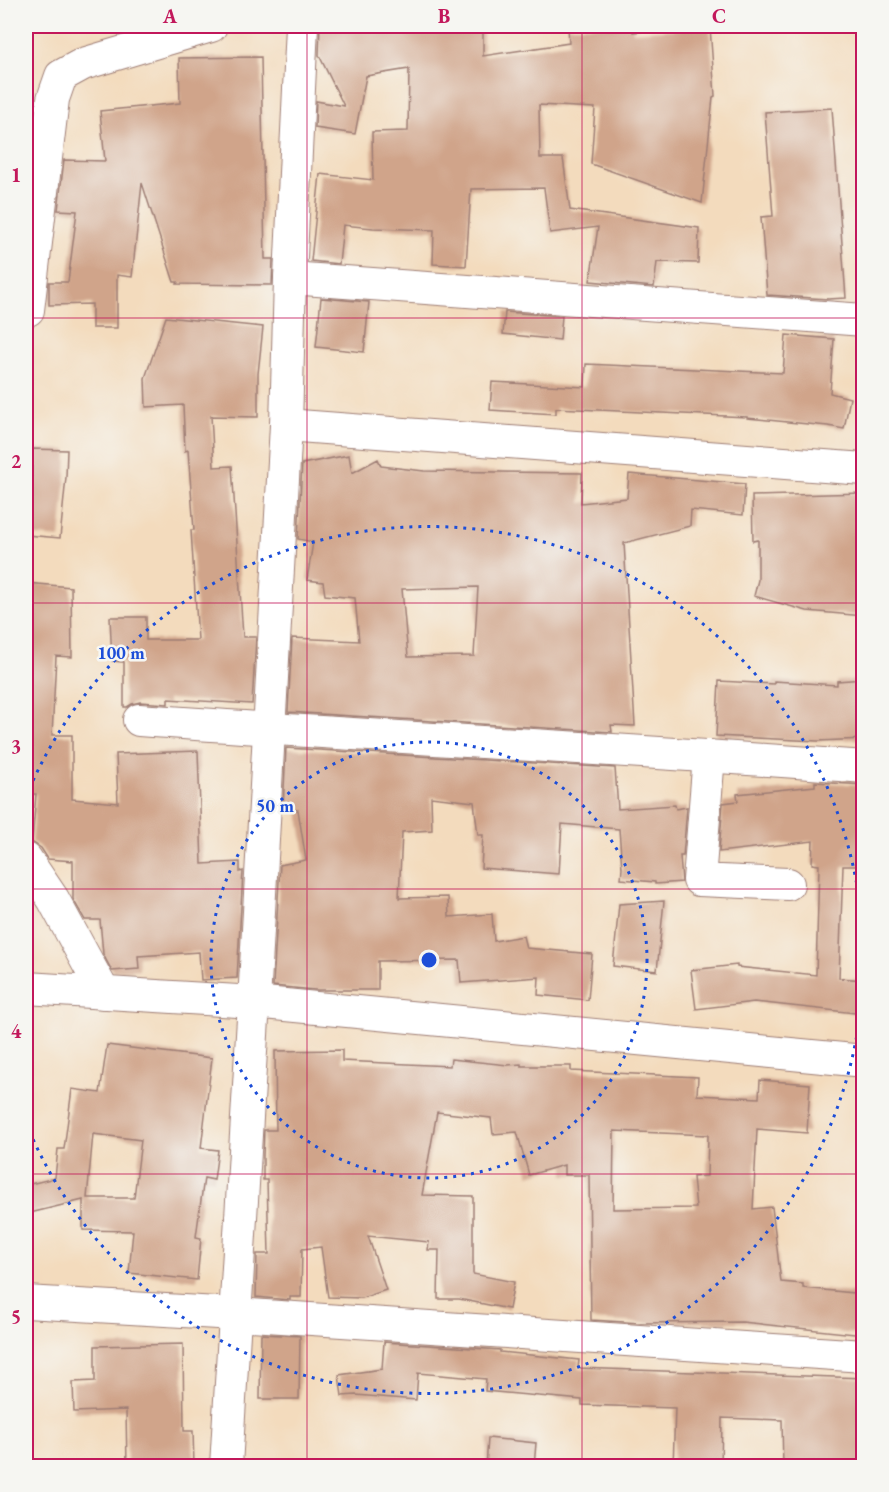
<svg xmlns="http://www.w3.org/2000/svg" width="889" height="1492" font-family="'EB Garamond',serif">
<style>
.building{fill:#d0a48a;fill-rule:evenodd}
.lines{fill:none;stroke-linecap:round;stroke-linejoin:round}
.minor-casing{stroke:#9e7d74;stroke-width:34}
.minor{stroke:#fff;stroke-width:32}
.grid{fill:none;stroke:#c2185b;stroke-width:1.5;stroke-opacity:0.55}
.ring{fill:none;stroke:#1d4ed8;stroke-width:3;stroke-dasharray:3 6}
.centre{fill:#1d4ed8;stroke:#f6f6f2;stroke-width:3}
.ring-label{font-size:18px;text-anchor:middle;font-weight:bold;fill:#1d4ed8;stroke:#f6f6f2;stroke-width:5;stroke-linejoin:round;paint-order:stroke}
.neatline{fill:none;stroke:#c2185b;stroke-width:2}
.grid-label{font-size:20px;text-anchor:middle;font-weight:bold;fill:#c2185b}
</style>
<rect width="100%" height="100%" fill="#f6f6f2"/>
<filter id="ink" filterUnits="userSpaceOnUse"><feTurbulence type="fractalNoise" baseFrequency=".0167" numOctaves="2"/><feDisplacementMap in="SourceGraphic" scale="12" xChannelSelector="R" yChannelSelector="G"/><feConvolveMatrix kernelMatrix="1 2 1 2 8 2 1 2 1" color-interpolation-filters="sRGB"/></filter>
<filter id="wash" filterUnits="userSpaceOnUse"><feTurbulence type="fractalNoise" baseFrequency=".008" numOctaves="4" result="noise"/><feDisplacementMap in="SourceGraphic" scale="24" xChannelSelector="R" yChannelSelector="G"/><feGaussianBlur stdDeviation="1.35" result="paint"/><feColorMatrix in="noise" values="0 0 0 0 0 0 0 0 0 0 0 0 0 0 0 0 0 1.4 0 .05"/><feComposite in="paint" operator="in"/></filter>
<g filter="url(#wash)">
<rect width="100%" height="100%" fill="#f3dbbd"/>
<g id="blocks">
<g class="building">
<path d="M320 26H479V32H483V56L569 43 568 26H633V32L710 27 715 96 713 97 702 203 591 164 595 108 539 105 540 158H563L570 210 699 228 698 263 657 262 654 287 590 281 598 227 550 233 544 188 471 189 466 266 433 264 434 230 373 228 343 225 339 264 311 261 320 174 373 180 372 132 408 131 409 69 366 76 355 134 315 128 316 101 344 106 319 55Z"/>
<path d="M261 57 265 259H273L272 285 177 284 178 282H174L142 183 132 277 117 275V328H92V304L49 305V282H68L77 211 58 210 64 160 105 161 100 111 180 103 179 58Z"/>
<path d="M832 108 846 298 828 299 767 295 761 217 773 216 765 112Z"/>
<path d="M321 298 369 302 364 352 316 347Z"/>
<path d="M505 312 562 316 560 340 503 334Z"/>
<path d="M166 317 263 327 258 374V417L211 416 214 467 232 466 243 637H256L252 704 168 699V704L140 702 132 704 127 707H124V662L112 661 110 617H146V640H198L191 530H194L188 450 185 451 183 405 146 407 145 378Z"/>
<path d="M786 335 834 339 830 393 850 398 844 429 828 426 747 418V417L556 408V414L490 410 492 382 585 387 586 364 783 373Z"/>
<path d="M32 449 67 450 66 477 60 538 26 535 27 502H31Z"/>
<path d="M349 455 352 473 378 459 381 466 424 471 582 473 581 503 627 498 629 474 745 484 743 515 691 510 690 526 624 543 635 726 611 725 612 732 288 712 292 638 359 641 355 598 325 595 323 582 307 580 313 542 298 539 302 464ZM478 587 474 656 408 657 402 589Z"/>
<path d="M864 493V616L807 611 754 596 758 580V540L753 541 752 496Z"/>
<path d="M26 583 71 587 72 657 56 656 52 735H72V799L118 803 116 754 198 751 202 864 240 862V872L243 871 237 978 201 980 199 952 138 956 139 969 112 971 103 954 100 920H85L73 899V861L48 859 41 848 32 842 36 794H26Z"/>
<path d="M864 679V739L818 741 716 736 719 681 774 684V681L837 685V681Z"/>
<path d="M286 748 615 768 618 809 675 805 676 809 687 807 683 856H680L682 882 655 884V882L621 879 622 868 619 829 562 824 559 874 481 868 483 835H478L474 802 431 797 432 830 402 832 399 898 448 897 449 917 492 914 494 941 523 936 526 948 592 954 588 1000 538 995 539 977 461 983 459 960 378 961V990H315L273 986 280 865 306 860 298 810H283Z"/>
<path d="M815 782 864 785V866H843L839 978 864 980V1014L754 1002 696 1009 691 970 737 965V967L816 975 819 865 812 864 813 841 719 852 723 803 738 801 737 794 815 786Z"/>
<path d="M664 901 657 971 613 966 619 904Z"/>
<path d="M107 1045 212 1058 201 1148 218 1150 214 1180 204 1178 196 1237 201 1238 197 1280 129 1273 133 1231 83 1230V1200L26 1214V1185L55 1178 58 1149H64L72 1089 100 1093ZM93 1134 141 1140 134 1198H87Z"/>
<path d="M342 1050V1061L450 1066 451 1059 508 1065 521 1064V1066H571V1071L698 1077 697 1095 759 1098 760 1080 810 1084 807 1133 757 1129 753 1209 772 1207 781 1282 803 1284V1288L864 1294V1335L742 1322 641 1323 591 1320 589 1175H564V1165L529 1175 517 1132 493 1134 491 1118 437 1112 422 1195 473 1196V1274L514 1282 509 1309 459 1299H438L439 1250H428L429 1242 368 1236 386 1290 362 1298 328 1297 321 1247 302 1249 301 1297H290V1300L256 1297 257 1254H269L267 1180H263V1157L264 1130H276L275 1051ZM614 1131 708 1135 707 1176 693 1177 696 1208 613 1209Z"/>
<path d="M261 1334 300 1336 299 1399H260Z"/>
<path d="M384 1342 500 1350V1352L579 1360 578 1368 864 1378V1467H783L782 1420 722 1418 721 1467H673L675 1408 582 1405V1400L485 1391 486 1379 418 1373 416 1400 356 1395 342 1396 339 1375 382 1369Z"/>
<path d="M183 1344 184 1431H193L194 1467H127L126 1410 74 1412 73 1382 95 1381V1346Z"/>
<path d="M488 1438 536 1443 534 1467H486Z"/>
</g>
</g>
</g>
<g filter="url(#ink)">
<use href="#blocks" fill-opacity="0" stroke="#9e7d74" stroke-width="1.5"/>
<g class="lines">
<defs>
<g id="minor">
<path d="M290 278 864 320"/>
<path d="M28 310 53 99 61 76 83 64 211 26"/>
<path d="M286 425 864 469"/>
<path d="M139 720C380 737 622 749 864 767"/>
<path d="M709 756 699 880 788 884"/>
<path d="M26 859 53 899 104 993"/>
<path d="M26 988 254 1002 864 1061"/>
<path d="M26 1302 235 1314 864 1356"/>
<path d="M226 1466 254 1002 286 425 290 278 302 26"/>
</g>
</defs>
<use href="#minor" class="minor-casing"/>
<use href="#minor" class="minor"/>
</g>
</g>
<path class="grid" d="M307 26V1466M582 26V1466M26 318H864M26 603H864M26 889H864M26 1174H864"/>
<g class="ring">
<circle cx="429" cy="960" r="218"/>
<path d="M863 983A435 435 0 0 1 26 1123M26 797A435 435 0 0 1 863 937"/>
</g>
<circle cx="429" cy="960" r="9" class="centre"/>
<g class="ring-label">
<text x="121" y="659">100 m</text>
<text x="275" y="812">50 m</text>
</g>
<rect width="889" height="1492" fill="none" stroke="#f6f6f2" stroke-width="66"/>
<rect x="33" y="33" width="823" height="1426" class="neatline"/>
<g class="grid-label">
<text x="170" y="23">A</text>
<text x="444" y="23">B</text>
<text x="719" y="23">C</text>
<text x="16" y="182">1</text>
<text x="16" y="468">2</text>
<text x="16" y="753">3</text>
<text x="16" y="1038">4</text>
<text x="16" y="1323">5</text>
</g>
</svg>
